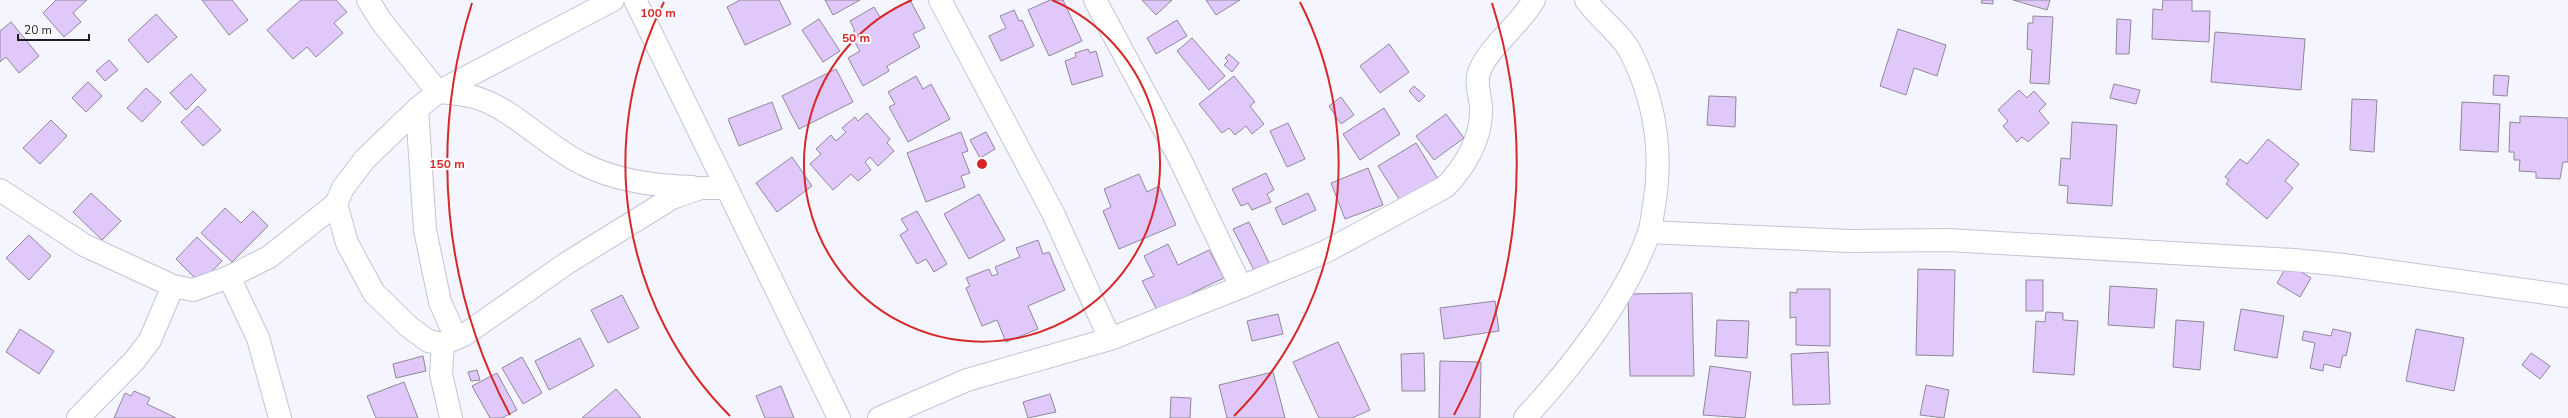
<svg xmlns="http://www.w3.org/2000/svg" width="2568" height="418" font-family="'Nunito Sans',sans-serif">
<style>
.building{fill:#e0c9fa;stroke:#908899}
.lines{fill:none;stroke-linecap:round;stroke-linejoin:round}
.street-casing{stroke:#c2c4d8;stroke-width:24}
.street{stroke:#fff;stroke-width:22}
.ring{fill:none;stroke:#d62828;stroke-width:2}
.centre{fill:#d62828;stroke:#fff;stroke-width:2}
.ring-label{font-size:12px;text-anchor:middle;font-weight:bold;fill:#d62828;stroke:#fff;stroke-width:4;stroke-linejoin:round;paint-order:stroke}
</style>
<rect width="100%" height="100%" fill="#f4f5fe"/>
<g class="building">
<path d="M56 0H87L73 13 81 22 64 37 43 13Z"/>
<path d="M202 0H232L248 20 229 35Z"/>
<path d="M301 0H336L347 12 334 23 343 33 316 57 307 47 293 59 267 30Z"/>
<path d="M779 0 791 24 745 45 727 7 740 0Z"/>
<path d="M825 0H860L833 15Z"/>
<path d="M910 0 925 28 913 34 920 47 887 66 889 71 863 86 848 58 860 51 850 34 855 31 850 21 874 7 880 17Z"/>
<path d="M1050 0H1063L1082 41 1049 56 1028 10Z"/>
<path d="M1142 0H1172L1156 15Z"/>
<path d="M1206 0H1240L1216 15Z"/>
<path d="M1982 0H1993V4L1981 3Z"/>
<path d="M2013 0H2050L2047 10Z"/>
<path d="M2163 0H2192V11H2210L2209 42 2152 39 2153 9 2162 10Z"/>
<path d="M1014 10 1019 21 1022 20 1034 46 1001 61 989 36 1006 28 1000 16Z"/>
<path d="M156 14 177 37 148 63 128 40Z"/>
<path d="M2033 16 2053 17 2049 84 2030 83 2032 50 2027 49 2028 23H2033Z"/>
<path d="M819 19 840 51 823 62 802 30Z"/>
<path d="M2117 19 2131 20 2129 54H2116Z"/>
<path d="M1177 20 1187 36 1156 54 1147 38Z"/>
<path d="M11 22 39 56 19 73 6 57 0 62V31Z"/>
<path d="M1898 29 1946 45 1937 76 1914 68 1906 95 1880 86Z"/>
<path d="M2215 32 2305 39 2301 90 2211 82Z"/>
<path d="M1192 38 1225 76 1209 90 1177 51Z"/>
<path d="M1389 44 1409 72 1380 93 1360 66Z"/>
<path d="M1088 49 1090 53 1096 51 1103 76 1072 85 1065 61 1076 57 1075 53Z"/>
<path d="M1229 54 1239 63 1232 72 1224 65 1228 61 1225 58Z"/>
<path d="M109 60 118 70 105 81 96 71Z"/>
<path d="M836 69 853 102 799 129 782 96Z"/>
<path d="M191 74 206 90 186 110 170 93Z"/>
<path d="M2494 75 2509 76 2507 96 2493 95Z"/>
<path d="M916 76 923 89 931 84 950 119 908 142 889 107 895 104 888 92Z"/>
<path d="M1234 76 1255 102 1250 106 1264 124 1252 134 1246 126 1235 135 1229 128 1222 133 1199 104Z"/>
<path d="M88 82 102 96 86 112 72 98Z"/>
<path d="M2114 84 2140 90 2136 104 2110 98Z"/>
<path d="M1414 86 1425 96 1419 102 1409 91Z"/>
<path d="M146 88 161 102 142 122 127 108Z"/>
<path d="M2019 90 2027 98 2034 91 2046 104 2039 111 2049 123 2028 142 2022 137 2017 142 2003 126 2008 121 1998 110Z"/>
<path d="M1709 96 1736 97 1735 127 1707 125Z"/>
<path d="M1341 97 1354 115 1341 124 1329 106Z"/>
<path d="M2352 99 2377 100 2374 152 2350 150Z"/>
<path d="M772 102 782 129 739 146 728 119Z"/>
<path d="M2462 102 2500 104 2498 152 2460 150Z"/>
<path d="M198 106 221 130 203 146 181 122Z"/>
<path d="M1384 108 1400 134 1360 160 1343 134Z"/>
<path d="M867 113 890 139 887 143 894 151 878 166 870 157 865 162 871 170 858 181 851 174 833 190 810 164 821 154 816 149 831 135 836 141 846 132 842 128 855 117 858 121Z"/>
<path d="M1446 114 1464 138 1434 160 1416 136Z"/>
<path d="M2520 116 2568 118V162H2563L2560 179 2536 178V172L2519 171 2520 160H2514V152H2509L2510 122 2520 123Z"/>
<path d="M51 120 67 136 40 164 23 148Z"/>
<path d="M2072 122 2117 125 2112 206 2067 203 2068 186 2059 185 2061 158 2070 159Z"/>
<path d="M1288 123 1305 159 1287 167 1270 131Z"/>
<path d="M961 132 968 151 962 153 970 173 961 176 965 187 926 202 907 153Z"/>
<path d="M986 132 995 149 980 158 970 140Z"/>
<path d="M2268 139 2299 164 2285 181 2293 188 2267 219 2226 184 2229 180 2225 177 2240 159 2247 164Z"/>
<path d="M1416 143 1438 179 1401 202 1378 166Z"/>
<path d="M792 157 812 186 777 212 756 183Z"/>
<path d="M1368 168 1383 205 1345 219 1331 183Z"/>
<path d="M1266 173 1274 190 1267 194 1271 202 1252 210 1248 203 1241 206 1232 189Z"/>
<path d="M1139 174 1147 192 1159 186 1176 225 1119 249 1103 211 1111 207 1104 189Z"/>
<path d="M91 193 121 221 102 240 73 212Z"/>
<path d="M1308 193 1316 210 1283 225 1275 208Z"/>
<path d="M979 194 1005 240 969 259 944 214Z"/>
<path d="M225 208 241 223 253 211 268 226 232 262 201 233Z"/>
<path d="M917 211 947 264 934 272 926 259 917 264 900 235 908 230 901 219Z"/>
<path d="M1249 222 1271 267 1256 274 1233 229Z"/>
<path d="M29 235 51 256 29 280 6 258Z"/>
<path d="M197 237 222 261 200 283 176 259Z"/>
<path d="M1038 240 1043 254 1049 252 1065 290 1028 306 1038 329 1006 342 997 320 982 326 966 288 970 286 966 278 989 269 992 276 998 274 995 267 1020 257 1016 248Z"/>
<path d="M1168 244 1178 265 1209 250 1224 278 1192 293 1195 300 1178 309 1174 301 1157 310 1142 281 1154 276 1144 256Z"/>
<path d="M2288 264 2311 278 2300 297 2277 283Z"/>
<path d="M1918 269 1955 270 1953 356 1916 355Z"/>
<rect x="2026" y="280" width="17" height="31"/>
<path d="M2110 286 2157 289 2154 328 2108 325Z"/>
<path d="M1797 289H1830V346L1796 345V317L1790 318V292L1797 293Z"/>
<path d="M1692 293 1694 376H1630L1628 294Z"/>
<path d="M622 295 639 328 608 343 591 310Z"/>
<path d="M1495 301 1499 331 1444 339 1440 308Z"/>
<path d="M2241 309 2284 316 2277 358 2234 350Z"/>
<path d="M2046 312 2063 313V320L2078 321 2074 375 2033 372 2036 321 2045 322Z"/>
<path d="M1278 314 1283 334 1252 341 1247 321Z"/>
<path d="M1717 320 1749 321 1747 358 1715 356Z"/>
<path d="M2176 320 2204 322 2200 370 2173 367Z"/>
<path d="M20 329 54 351 39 374 6 352Z"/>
<path d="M2333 329 2351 333 2346 356 2343 355 2340 368 2324 364 2323 371 2310 368 2315 343 2302 340 2304 331 2331 336Z"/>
<path d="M2416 329 2464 338 2454 391 2406 381Z"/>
<path d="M580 338 594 366 549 390 535 361Z"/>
<path d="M1338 342 1370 410 1352 418H1319L1293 362Z"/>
<path d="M1828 352 1830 404 1793 405 1791 354Z"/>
<path d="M1424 353 1425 391H1402L1401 354Z"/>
<path d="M2531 353 2550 366 2540 379 2522 365Z"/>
<path d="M423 356 426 371 396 378 393 364Z"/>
<path d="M522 357 542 393 523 404 502 368Z"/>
<path d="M1440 361 1481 362 1480 418H1439Z"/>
<path d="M1710 366 1751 372 1745 418 1703 415Z"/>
<path d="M477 370 480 380 471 381 468 372Z"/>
<path d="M1273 372 1285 418H1227L1219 385Z"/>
<path d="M497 373 517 410 502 418H490L472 386Z"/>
<path d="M404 382 418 418H376L367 396Z"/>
<path d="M1926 385 1949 390 1944 418 1920 415Z"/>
<path d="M781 386 794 418H765L756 396Z"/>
<path d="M616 389 641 418H582Z"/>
<path d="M134 391 150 398 147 404 176 418H114L125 393 131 396Z"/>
<path d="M1050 394 1056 412 1028 418 1023 402Z"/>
<path d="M1171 397 1191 398 1190 418H1170Z"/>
</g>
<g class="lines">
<defs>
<g id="street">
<path d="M368 0 381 21 438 92C449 93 463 94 474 97 515 109 545 146 583 164 616 181 656 186 692 187"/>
<path d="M613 0 438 92 417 109 365 159 343 188 336 204 347 243 374 293 408 326 428 341 443 344 464 335 567 263 672 198 701 188H727"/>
<path d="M635 0 839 418"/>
<path d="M940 0 1053 213 1110 339"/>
<path d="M1095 0 1178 155 1241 287"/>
<path d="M417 109 425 230 440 302 456 338"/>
<path d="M0 190 84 245 173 286 193 290 229 277 269 257 336 204"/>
<path d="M1649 232 1849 241 1948 240 2294 260 2344 265 2568 296"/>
<path d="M229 277 258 338 280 418"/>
<path d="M443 344 441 374 451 418"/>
<path d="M78 418 135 360 150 340 173 286"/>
<path d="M879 418 967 380 1110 339 1241 287 1325 252 1445 187C1465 167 1482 138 1481 109 1481 97 1475 84 1479 72 1490 45 1519 26 1534 0"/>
<path d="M1525 418C1572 367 1626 298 1649 233 1652 224 1652 215 1654 206 1663 153 1655 101 1631 53 1621 33 1599 19 1586 0"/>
</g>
</defs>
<use href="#street" class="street-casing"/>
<use href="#street" class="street"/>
</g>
<g class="ring">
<path d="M1052 0A178 178 0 1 1 912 0"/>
<path d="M730 416A357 357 0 0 1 664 2M1300 2A357 357 0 0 1 1234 416"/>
<path d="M510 415A535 535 0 0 1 472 3M1492 3A535 535 0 0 1 1454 415"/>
</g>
<circle cx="982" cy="164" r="6" class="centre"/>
<g class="ring-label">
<text x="658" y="17">100 m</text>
<text x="856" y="42">50 m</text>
<text x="447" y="168">150 m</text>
</g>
<path d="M18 34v6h71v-6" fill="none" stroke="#1d1e25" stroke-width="2"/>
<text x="24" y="34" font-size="12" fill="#1d1e25" stroke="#ffffff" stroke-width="3" paint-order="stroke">20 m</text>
</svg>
